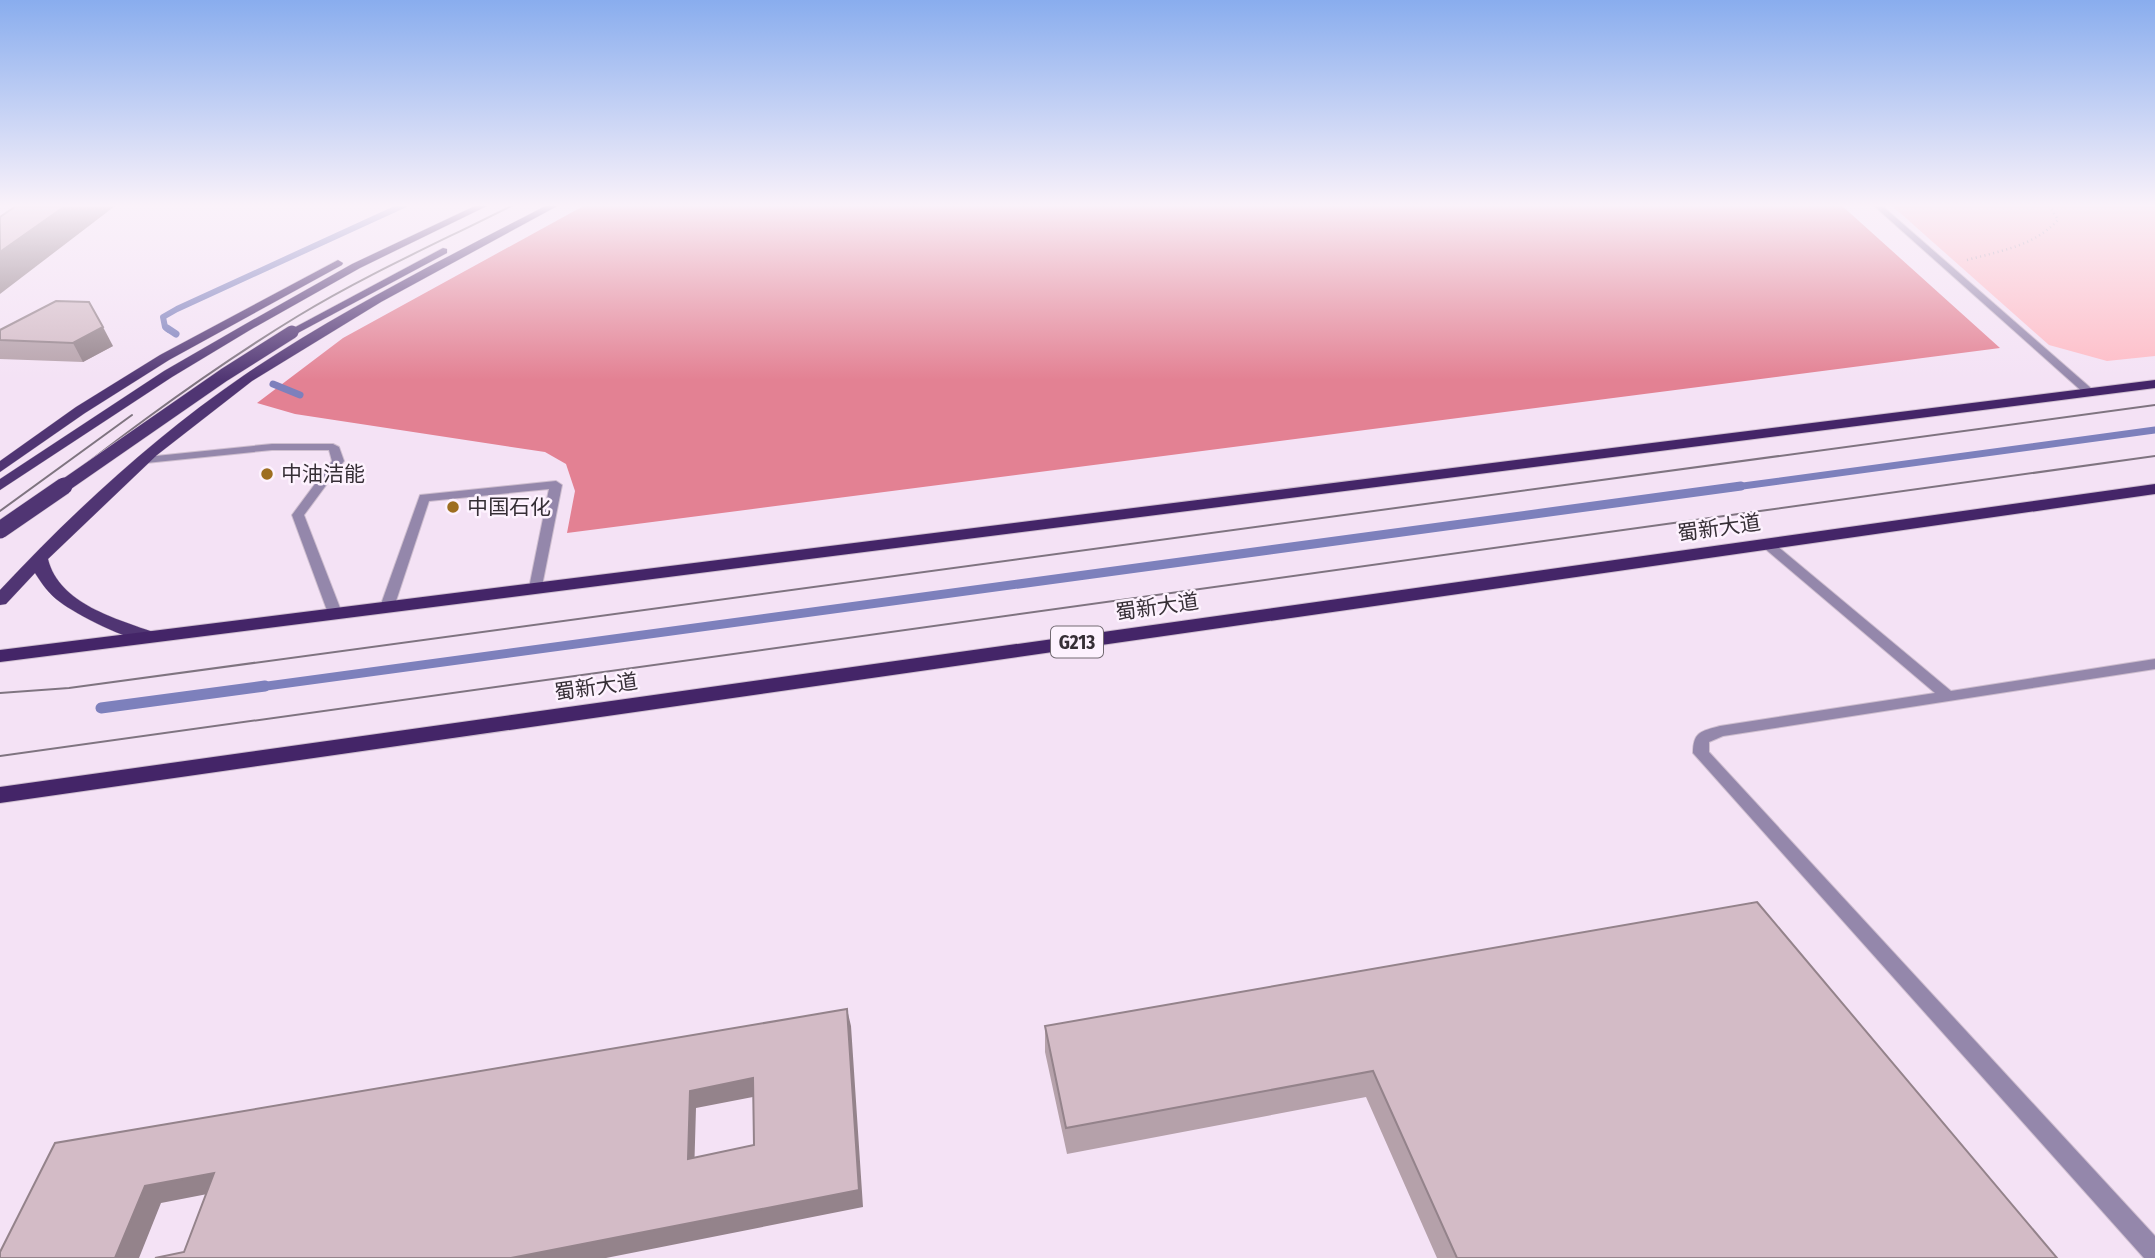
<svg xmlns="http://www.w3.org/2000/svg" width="2155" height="1258" font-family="'Fira Sans Condensed','Noto Sans SC',sans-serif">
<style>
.green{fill:#febbc5}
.forest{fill:#e38193}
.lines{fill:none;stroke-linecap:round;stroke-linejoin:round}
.stream-far3{stroke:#7d80bc;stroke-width:6}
.stream-far2{stroke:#7d80bc;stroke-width:7}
.stream-far1{stroke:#7d80bc;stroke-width:9}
.stream{stroke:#7d80bc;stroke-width:11}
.service-casing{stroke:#cebecf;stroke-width:2}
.minor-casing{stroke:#cebecf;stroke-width:2}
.primary-casing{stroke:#cebecf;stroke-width:1}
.trunk-casing{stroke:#cebecf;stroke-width:2}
.path{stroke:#a99caa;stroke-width:2.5;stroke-dasharray:1 3.5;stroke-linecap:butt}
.service{fill:#9487ab;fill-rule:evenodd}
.minor{fill:#9487ab;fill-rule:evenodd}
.primary{fill:#503573;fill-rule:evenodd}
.trunk{fill:#442568;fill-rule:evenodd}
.tram{stroke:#7f7480;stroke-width:2}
.primary-bridge-far1-casing{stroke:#cebecf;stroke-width:14;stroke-linecap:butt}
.primary-bridge-casing{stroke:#cebecf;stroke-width:18;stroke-linecap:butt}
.primary-bridge-far1{stroke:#503573;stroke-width:13}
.primary-bridge{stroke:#503573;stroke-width:17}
.wall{fill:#b5a1aa}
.shaded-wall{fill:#94838b}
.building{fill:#d3bbc6;stroke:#94838b;stroke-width:2;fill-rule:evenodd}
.poi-dot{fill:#9d6e20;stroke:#fdf2fe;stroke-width:2.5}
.labels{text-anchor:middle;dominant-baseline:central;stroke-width:5;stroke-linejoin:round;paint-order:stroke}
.shield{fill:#fdf2fe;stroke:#726a72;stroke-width:2}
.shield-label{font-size:19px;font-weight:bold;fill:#362f36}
.poi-label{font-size:21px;fill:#362f36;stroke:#fdf2fe;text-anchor:start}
.street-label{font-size:21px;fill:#362f36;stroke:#fdf2fe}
</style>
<rect width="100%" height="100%" fill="#f4e2f5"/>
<path class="green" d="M1890 204H2155V356L2107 361 2049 345Z"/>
<path class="forest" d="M587 204H1840L2000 348 567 533 575 491 566 464 545 452 295 414 257 403 343 338Z"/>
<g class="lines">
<path class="stream-far3" d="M169 330 165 327 163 317 177 309 406 204"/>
<g class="stream-far2">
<path d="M167 328 176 334"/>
<path d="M273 384 300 395"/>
<path d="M1728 488 2155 430"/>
</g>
<path class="stream-far1" d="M252 688 1741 486"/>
<path class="stream" d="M101 708 265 686"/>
<defs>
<g id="service">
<path d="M272 444H333L339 447 344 461 304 515 342 613 340 616 335 617 328 613 292 515 332 461 329 450H272L146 463 140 460 146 457Z"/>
<path d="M556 481 562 485 541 591H531L529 588 549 489 429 501 394 607 387 611 382 610 380 607 420 495Z"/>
<path d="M1767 540 1771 541 1951 691 2155 659V669L1723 736 1709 742V752L2155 1236V1258H2144L1693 753C1693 732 1701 731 1720 726L1935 693 1763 547 1761 544Z"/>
</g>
<path id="minor" d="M1872 204H1880L2093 390V394H2085Z"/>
<g id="primary">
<path d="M479 204H491L360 268 250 330 172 377 0 490V479L164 371 242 326 352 264Z"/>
<path d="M549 204H561L381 302 252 381 157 455 48 559C59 604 117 619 156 633L159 637 156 641C136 646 77 615 60 602 49 594 42 584 35 573L6 604 0 605V590C73 512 154 437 243 376 340 310 446 258 549 204Z"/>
<path d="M443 248 447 249V253L296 334 286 332Z"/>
<path d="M338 260 343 263 342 265 169 360 85 413 0 472V461L76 407 160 355Z"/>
</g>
<g id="trunk">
<path d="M2155 380V388L0 662V650Z"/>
<path d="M2155 484V494L0 803V787Z"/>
</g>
</defs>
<use href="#service" class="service-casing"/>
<use href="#minor" class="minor-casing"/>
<use href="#primary" class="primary-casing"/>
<use href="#trunk" class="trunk-casing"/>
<path class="path" d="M1967 260C2000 251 2034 246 2058 220L2048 204"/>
<use href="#service" class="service"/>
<use href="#minor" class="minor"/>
<use href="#primary" class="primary"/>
<use href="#trunk" class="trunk"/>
<g class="tram">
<path d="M0 511 132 415"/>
<path d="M0 531C96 455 193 380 298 316 367 274 442 241 515 204"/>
<path d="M0 693 69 688 2155 405"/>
<path d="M0 756 2155 456"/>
</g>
<defs>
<path id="primary-bridge-far1" d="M61 488 224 375 292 332"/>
<path id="primary-bridge" d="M0 530 64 486"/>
</defs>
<use href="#primary-bridge-far1" class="primary-bridge-far1-casing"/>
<use href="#primary-bridge" class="primary-bridge-casing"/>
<use href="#primary-bridge-far1" class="primary-bridge-far1"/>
<use href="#primary-bridge" class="primary-bridge"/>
</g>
<g class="wall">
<path d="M0 330 113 346 83 362 0 359Z"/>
<path d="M1757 902 2057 1258H1437L1366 1097 1067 1154 1045 1052V1026Z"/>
</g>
<g class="shaded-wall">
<path d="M68 204H113L115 206 0 294V252Z"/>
<path d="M103 327 113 346 83 362 73 343Z"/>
<path d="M847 1009 851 1026 863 1207 606 1258H511L859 1190Z"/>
<path d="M753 1078 758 1096 696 1108 694 1176 688 1159 690 1091Z"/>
<path d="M214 1173 228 1190 161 1203 139 1258H115L145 1186Z"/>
</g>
<g class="building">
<path d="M19 204H68L0 252V217Z"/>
<path d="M56 301 89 302 103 327 73 343 0 340V330Z"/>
<path d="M1757 902 2057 1258H1457L1373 1071 1066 1128 1045 1026Z"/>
<path d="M847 1009 859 1190 511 1258H155L184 1252 214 1173 145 1186 115 1258H0V1252L55 1143ZM753 1078 754 1145 688 1159 690 1091Z"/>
</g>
<linearGradient id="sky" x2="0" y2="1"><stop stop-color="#89adee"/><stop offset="0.54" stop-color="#faf2fa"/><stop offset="1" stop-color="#faf2fa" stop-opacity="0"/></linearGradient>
<rect width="2155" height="380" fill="url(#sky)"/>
<g class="poi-dot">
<circle cx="267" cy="474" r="7"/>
<circle cx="453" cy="507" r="7"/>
</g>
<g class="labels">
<rect class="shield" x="1051" y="626.5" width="52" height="31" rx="5"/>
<g class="shield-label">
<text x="1077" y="642">G213</text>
</g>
<g class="poi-label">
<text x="281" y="474">中油洁能</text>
<text x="467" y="507">中国石化</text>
</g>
<g class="street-label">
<text transform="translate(1719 528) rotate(-8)">蜀新大道</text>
<text transform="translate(1157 607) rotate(-8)">蜀新大道</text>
<text transform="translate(596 687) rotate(-8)">蜀新大道</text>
</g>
</g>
</svg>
